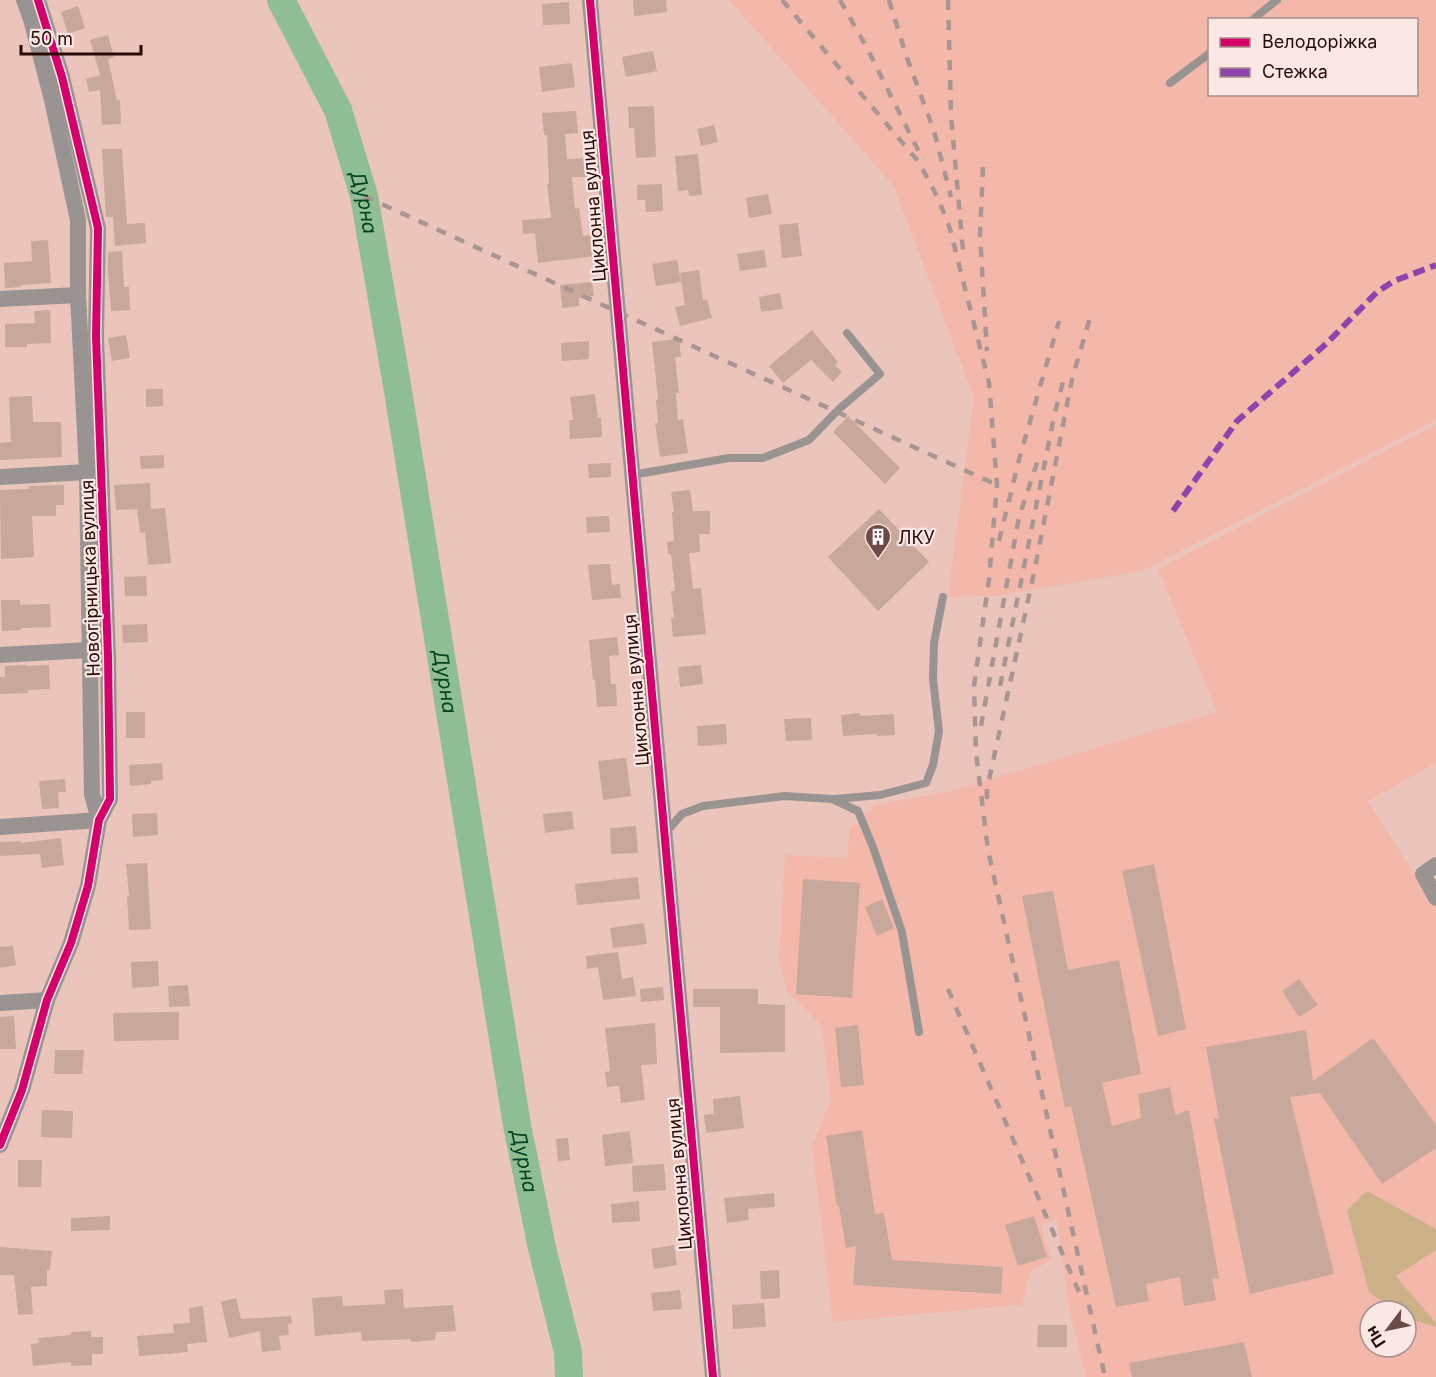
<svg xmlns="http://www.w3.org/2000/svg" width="1436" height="1377" font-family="Inter,sans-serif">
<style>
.built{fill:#f3b8aa;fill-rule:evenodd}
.green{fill:#ccb088}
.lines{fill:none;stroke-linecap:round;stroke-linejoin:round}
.river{stroke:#8fbd94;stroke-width:28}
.building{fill:#c7a89b}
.lane{stroke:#999492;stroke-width:8}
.street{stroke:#999492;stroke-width:16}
.rail{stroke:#a99591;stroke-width:4.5;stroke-dasharray:10 10;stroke-linecap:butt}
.quiet{stroke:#8e44ad;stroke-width:6;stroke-dasharray:12 6;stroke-linecap:butt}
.cycleway-casing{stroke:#fbe8e4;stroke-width:11}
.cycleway{stroke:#d6006c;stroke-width:8}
.labels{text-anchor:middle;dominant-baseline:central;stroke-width:4.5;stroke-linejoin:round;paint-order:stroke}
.street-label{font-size:18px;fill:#290a05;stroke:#fbe8e4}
.poi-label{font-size:18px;fill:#290a05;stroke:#fbe8e4;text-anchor:start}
.water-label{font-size:20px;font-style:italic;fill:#014421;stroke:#fbe8e4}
</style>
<rect width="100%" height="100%" fill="#ebc5bc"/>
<g class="built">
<path d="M729 0H1436V420L1142 571 994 596 948 597 974 398 893 185ZM1210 20H1416V94H1210Z"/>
<path d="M1436 425V763L1368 801 1436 908V1377H1086L1069 1307 1057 1218 1041 1226 1051 1260 1030 1272 1022 1305 833 1322 812 1145 831 1100 822 1027 787 991 779 960 785 855 847 858 850 828 875 805 951 791 1217 712 1158 569ZM1370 1311H1406V1347H1370Z"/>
</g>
<path class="green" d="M1367 1191 1436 1229V1250L1396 1276 1436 1323V1327L1406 1318V1311H1396L1369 1292 1347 1210Z"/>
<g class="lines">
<path class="river" id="s1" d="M281 0 338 110 364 196 396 379 517 1125 542 1248 568 1352 569 1377"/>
</g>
<g class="building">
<path d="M633 0H666L667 12 634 16Z"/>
<path d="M569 2 570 24 543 25 542 4Z"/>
<path d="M78 6 85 28 68 34 61 12Z"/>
<path d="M108 35 114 57 108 59 117 100H120L121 124 102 125 100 90 89 92 86 79 100 75 90 40Z"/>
<path d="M653 51 657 71 626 77 622 57Z"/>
<path d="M572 63 575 87 542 92 539 67Z"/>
<path d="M654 106 656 157 636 158 634 128H629L628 107Z"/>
<path d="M576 111 578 133 565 134 567 159 586 158 587 177H572L575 209 579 208 583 236 592 235 595 256 538 263 535 233 523 234 522 220 551 218 547 184H549L547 135H544L542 113Z"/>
<path d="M714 125 718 142 701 146 697 129Z"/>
<path d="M102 149H122L127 224 145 223 146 243 115 246 113 217H106Z"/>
<path d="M698 154 702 195 689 196 688 190 678 191 675 156Z"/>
<path d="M662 184 663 211 646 212 645 200H637V185Z"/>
<path d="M768 194 772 214 749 218 746 198Z"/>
<path d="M798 223 802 256 782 258 779 225Z"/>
<path d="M48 240 51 283 21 285V287L5 288 4 263 32 261 31 241Z"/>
<path d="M764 250 767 267 740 271 737 254Z"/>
<path d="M122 251 124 287H129L130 310 111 311 108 271V252Z"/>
<path d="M677 260 681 282 656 286 652 264Z"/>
<path d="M699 270 703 300H707L712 318 680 326 675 307 685 305 680 273Z"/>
<path d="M592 282 594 296 579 298V306L562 308 560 285Z"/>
<path d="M780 293 783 309 761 312 759 297Z"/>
<path d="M50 310 51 343 27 344V347H5V324L35 323 34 311Z"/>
<path d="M812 330 838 362 835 365 842 372 833 382 811 360 783 383 769 366Z"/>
<path d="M126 335 130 358 112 361 108 338Z"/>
<path d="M679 339 681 357H675L679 393H676L678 420 683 419 688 453 660 457 655 423H658L656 400 658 399 652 342Z"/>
<path d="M589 341V359L562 361 561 343Z"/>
<path d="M146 389H163V406L146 407Z"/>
<path d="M595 394 598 418H601L602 437 570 439 569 420H573L570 397Z"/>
<path d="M32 396 33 422H61L62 457 0 460V443L11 442 9 397Z"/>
<path d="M848 416 900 468 885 484 833 432Z"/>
<path d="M164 455V468L141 469 140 456Z"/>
<path d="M611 463V477L589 478 588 464Z"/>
<path d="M150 483 151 509 165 508 171 563 148 565 145 532 140 533 137 509 116 510 114 485Z"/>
<path d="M64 485V505H56V516H32L34 557 1 559 0 490 29 489V486Z"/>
<path d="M690 490 693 511H710V534H699L700 552 689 553 693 589 701 588 706 634 673 637 671 618H674L671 591H675L671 554H668L667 542 674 541 672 512H674L671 492Z"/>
<path d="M879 509 929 562 878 611 828 557Z"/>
<path d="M609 516 610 532 587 533 586 517Z"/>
<path d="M610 564 612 585 620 584 621 598 592 600 588 565Z"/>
<path d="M146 576 147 596H125L124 577Z"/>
<path d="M1 600H20V605L50 604 51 627 21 628V630L2 631Z"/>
<path d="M147 624 148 642 123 643 122 625Z"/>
<path d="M617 637 619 655 609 656 611 684H616L617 706 597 707 595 680H593L589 640Z"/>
<path d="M26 665V666L49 665 50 689 28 690V693L0 694V677H5V666Z"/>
<path d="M701 665 703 684 680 687 678 667Z"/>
<rect x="126" y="712" width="19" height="26"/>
<path d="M860 713V716L894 714 895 735 877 736V734L843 736 841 715Z"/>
<path d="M811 718 812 740 786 741 784 719Z"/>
<path d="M726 724 727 744 698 746 697 726Z"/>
<path d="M626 758 631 796 603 800 598 761Z"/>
<path d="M162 763 163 780 151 781V784L130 786 129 765Z"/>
<path d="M65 779 66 792H58L59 808 42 809 39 781Z"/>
<path d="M572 811 574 829 545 833 543 814Z"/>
<path d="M157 813 158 835 133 837 132 814Z"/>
<path d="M636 826 638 853 611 854 610 828Z"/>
<path d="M61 838 64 865 42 868 40 854 0 856V842L21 841V843Z"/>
<path d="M147 863 151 929 129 930 127 897 129 896 126 864Z"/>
<path d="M1154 864 1186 1029 1158 1036 1122 871Z"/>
<path d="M638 877 640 899 577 905 575 884Z"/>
<path d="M803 879 860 883 852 998 796 994Z"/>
<path d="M1053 891 1068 970 1119 960 1141 1074 1102 1083 1112 1126 1141 1118 1138 1094 1170 1087 1175 1115 1189 1110 1219 1279 1212 1278 1216 1300 1184 1306 1180 1277 1146 1284 1149 1301 1116 1307 1071 1106 1065 1108 1022 896Z"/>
<path d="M882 899 894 928 877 936 865 907Z"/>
<path d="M644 923 647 944 613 948 610 928Z"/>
<path d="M13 946 16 965 0 968V947Z"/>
<path d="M618 952 622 979 633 977 636 996 603 1000 598 967 587 969 586 956Z"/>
<path d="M158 961 159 986 132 988 131 962Z"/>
<path d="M1299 979 1318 1005 1299 1017 1282 991Z"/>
<path d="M188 985 190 1006 169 1007 168 986Z"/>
<path d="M663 987 664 1000 641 1002 640 989Z"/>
<path d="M693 989H758V1004L785 1005V1052L720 1053V1007H693Z"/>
<path d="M179 1012V1040L114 1041 113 1013Z"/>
<path d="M14 1016 16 1049H0V1017Z"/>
<path d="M655 1023 657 1064 641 1065 645 1100 621 1103 619 1086 607 1087 605 1072 610 1071 605 1028Z"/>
<path d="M858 1025 864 1085 841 1087 835 1028Z"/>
<path d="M1306 1030 1313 1081 1373 1038 1436 1125V1148L1382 1184 1320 1093 1290 1097 1334 1274 1250 1294 1214 1119 1219 1118 1206 1047Z"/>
<path d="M55 1050H84L82 1074H54Z"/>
<path d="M740 1096 744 1128 706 1133 704 1115 714 1114 713 1099Z"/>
<path d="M42 1110 73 1111 72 1138 41 1137Z"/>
<path d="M862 1130 875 1214 884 1213 892 1260 1003 1267 1001 1294 853 1285 856 1246 846 1248 839 1206H837L826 1136Z"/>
<path d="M630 1131 633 1163 605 1166 602 1135Z"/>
<path d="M568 1138 570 1160 558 1161 556 1139Z"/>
<path d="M18 1160H42L41 1187H18Z"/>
<path d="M664 1164 666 1190 633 1192 632 1166Z"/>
<path d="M774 1193 775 1207 748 1209 749 1220 727 1223 724 1198Z"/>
<path d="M639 1201 640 1221 612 1223 611 1204Z"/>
<path d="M110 1216V1230L71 1231V1218Z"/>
<path d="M1034 1216 1047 1257 1018 1266 1005 1225Z"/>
<path d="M674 1245 677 1265 654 1269 651 1249Z"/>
<path d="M0 1247 52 1251 50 1270H47V1286L31 1287 33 1314 18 1315 14 1275H0Z"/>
<path d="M779 1270 780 1298 761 1299 760 1271Z"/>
<path d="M403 1289 404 1308 453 1305 456 1331 436 1332 435 1340 411 1342 410 1339 362 1341 361 1332 315 1336 312 1298 342 1296 343 1306 385 1304 384 1290Z"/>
<path d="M680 1290 682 1309 653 1311 651 1293Z"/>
<path d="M236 1298 241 1319 291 1316 292 1323 288 1324 289 1335 279 1336 281 1350 262 1352 260 1331 229 1338 221 1302Z"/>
<path d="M764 1303 766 1327 733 1329 732 1305Z"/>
<path d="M203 1306 207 1342 187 1344 188 1352 139 1356 137 1336 174 1333 173 1324 190 1323 189 1308Z"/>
<path d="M1038 1325H1067V1347H1037Z"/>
<path d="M91 1331V1337H103V1354H92V1365L71 1366V1362L33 1366 31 1344 39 1343 38 1338 71 1335V1332Z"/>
<path d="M1244 1342 1252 1377H1132L1129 1363Z"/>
</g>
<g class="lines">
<g class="lane">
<path d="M1252 20 1277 0"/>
<path d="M1170 83 1210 53"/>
<path d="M632 475 729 458H763L809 440 839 409 880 374 847 333"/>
<path d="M835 799 880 795 926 783 933 765 939 731 933 679 934 643 943 597"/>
<path d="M666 832 682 814 703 806 785 796 832 799 858 811 873 847 902 932 919 1032"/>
</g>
<g class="street">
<path d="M590 0 713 1377"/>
<path d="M0 299 78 295"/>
<path d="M0 477 87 472"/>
<path d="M0 655 89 650"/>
<path d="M0 827 99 820 92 794 87 472 78 295V220L52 100 31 19 24 0"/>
<path d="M1436 865 1423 874 1436 898"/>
<path d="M0 1003 47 1000"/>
<path d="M0 1145 22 1090 47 1000 71 943 88 886 99 820 110 799 108 657 96 336 98 228 62 77 38 0"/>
</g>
<g class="rail">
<path d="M782 0 917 160C931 182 941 204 950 229L989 383 997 485 989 579 974 686 976 753 988 850 1105 1377"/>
<path d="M840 0 867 48 923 160"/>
<path d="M889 0 906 55 934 131 951 197"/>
<path d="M948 0 951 115 963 250"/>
<path d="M983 167 980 234 987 351"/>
<path d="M364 196 997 485"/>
<path d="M999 541 1020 456 1059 321"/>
<path d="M1000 686 1055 412 1064 378"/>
<path d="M981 726 1019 517 1038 460"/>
<path d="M987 799V789L1034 573 1072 379 1090 318"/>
<path d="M948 989 1082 1299"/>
</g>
<path class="quiet" d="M1173 511 1237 421 1326 344 1377 292 1394 281 1436 265"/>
<defs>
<g id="cycleway">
<path d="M590 0 713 1377"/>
<path d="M0 1145 22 1090 47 1000 71 943 88 886 99 820 110 799 108 657 96 336 98 228 62 77 38 0"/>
</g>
</defs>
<use href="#cycleway" class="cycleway-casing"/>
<use href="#cycleway" class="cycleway"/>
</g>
<defs>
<symbol id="building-pin" viewBox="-11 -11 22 30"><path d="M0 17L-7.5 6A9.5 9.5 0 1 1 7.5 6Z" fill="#6d4b45" stroke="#fbe8e4"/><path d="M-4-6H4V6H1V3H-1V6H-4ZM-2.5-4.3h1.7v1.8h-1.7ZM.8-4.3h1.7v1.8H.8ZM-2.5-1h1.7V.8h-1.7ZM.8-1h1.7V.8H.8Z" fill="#fff"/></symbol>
</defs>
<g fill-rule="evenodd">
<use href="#building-pin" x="863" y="522" width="30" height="40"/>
</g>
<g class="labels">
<g class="street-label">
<text transform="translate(593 206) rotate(-95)">Циклонна вулиця</text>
<text transform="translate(90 578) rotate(-92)">Новогірницька вулиця</text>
<text transform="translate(636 690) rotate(-95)">Циклонна вулиця</text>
<text transform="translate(679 1174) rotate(-95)">Циклонна вулиця</text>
</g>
<g class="poi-label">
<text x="898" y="537">ЛКУ</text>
</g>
<g class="water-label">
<text stroke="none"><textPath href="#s1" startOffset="220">Дурна</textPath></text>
<text stroke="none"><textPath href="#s1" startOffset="706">Дурна</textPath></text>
<text stroke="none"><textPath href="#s1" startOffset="1192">Дурна</textPath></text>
</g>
</g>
<rect x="1208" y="18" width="210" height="78" fill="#fbe8e4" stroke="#a78f8b" stroke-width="1.5"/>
<rect x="1220" y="38" width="30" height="9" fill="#d6006c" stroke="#a78f8b" stroke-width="1.5"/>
<text x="1262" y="48" font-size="18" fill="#290a05">Велодоріжка</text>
<rect x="1220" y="68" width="30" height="9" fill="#8e44ad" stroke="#a78f8b" stroke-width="1.5"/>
<text x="1262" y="78" font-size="18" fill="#290a05">Стежка</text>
<g transform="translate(1388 1329) rotate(238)"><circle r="28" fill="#fbe8e4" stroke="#a78f8b" stroke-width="1.5"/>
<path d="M0-4.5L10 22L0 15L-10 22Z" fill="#6d4b45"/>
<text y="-9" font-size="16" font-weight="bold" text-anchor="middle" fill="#290a05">Пн</text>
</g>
<path d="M21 45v9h120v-9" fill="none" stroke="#290a05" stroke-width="3"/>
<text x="30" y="45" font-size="18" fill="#290a05" stroke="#fbe8e4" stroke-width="4.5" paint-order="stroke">50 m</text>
</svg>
